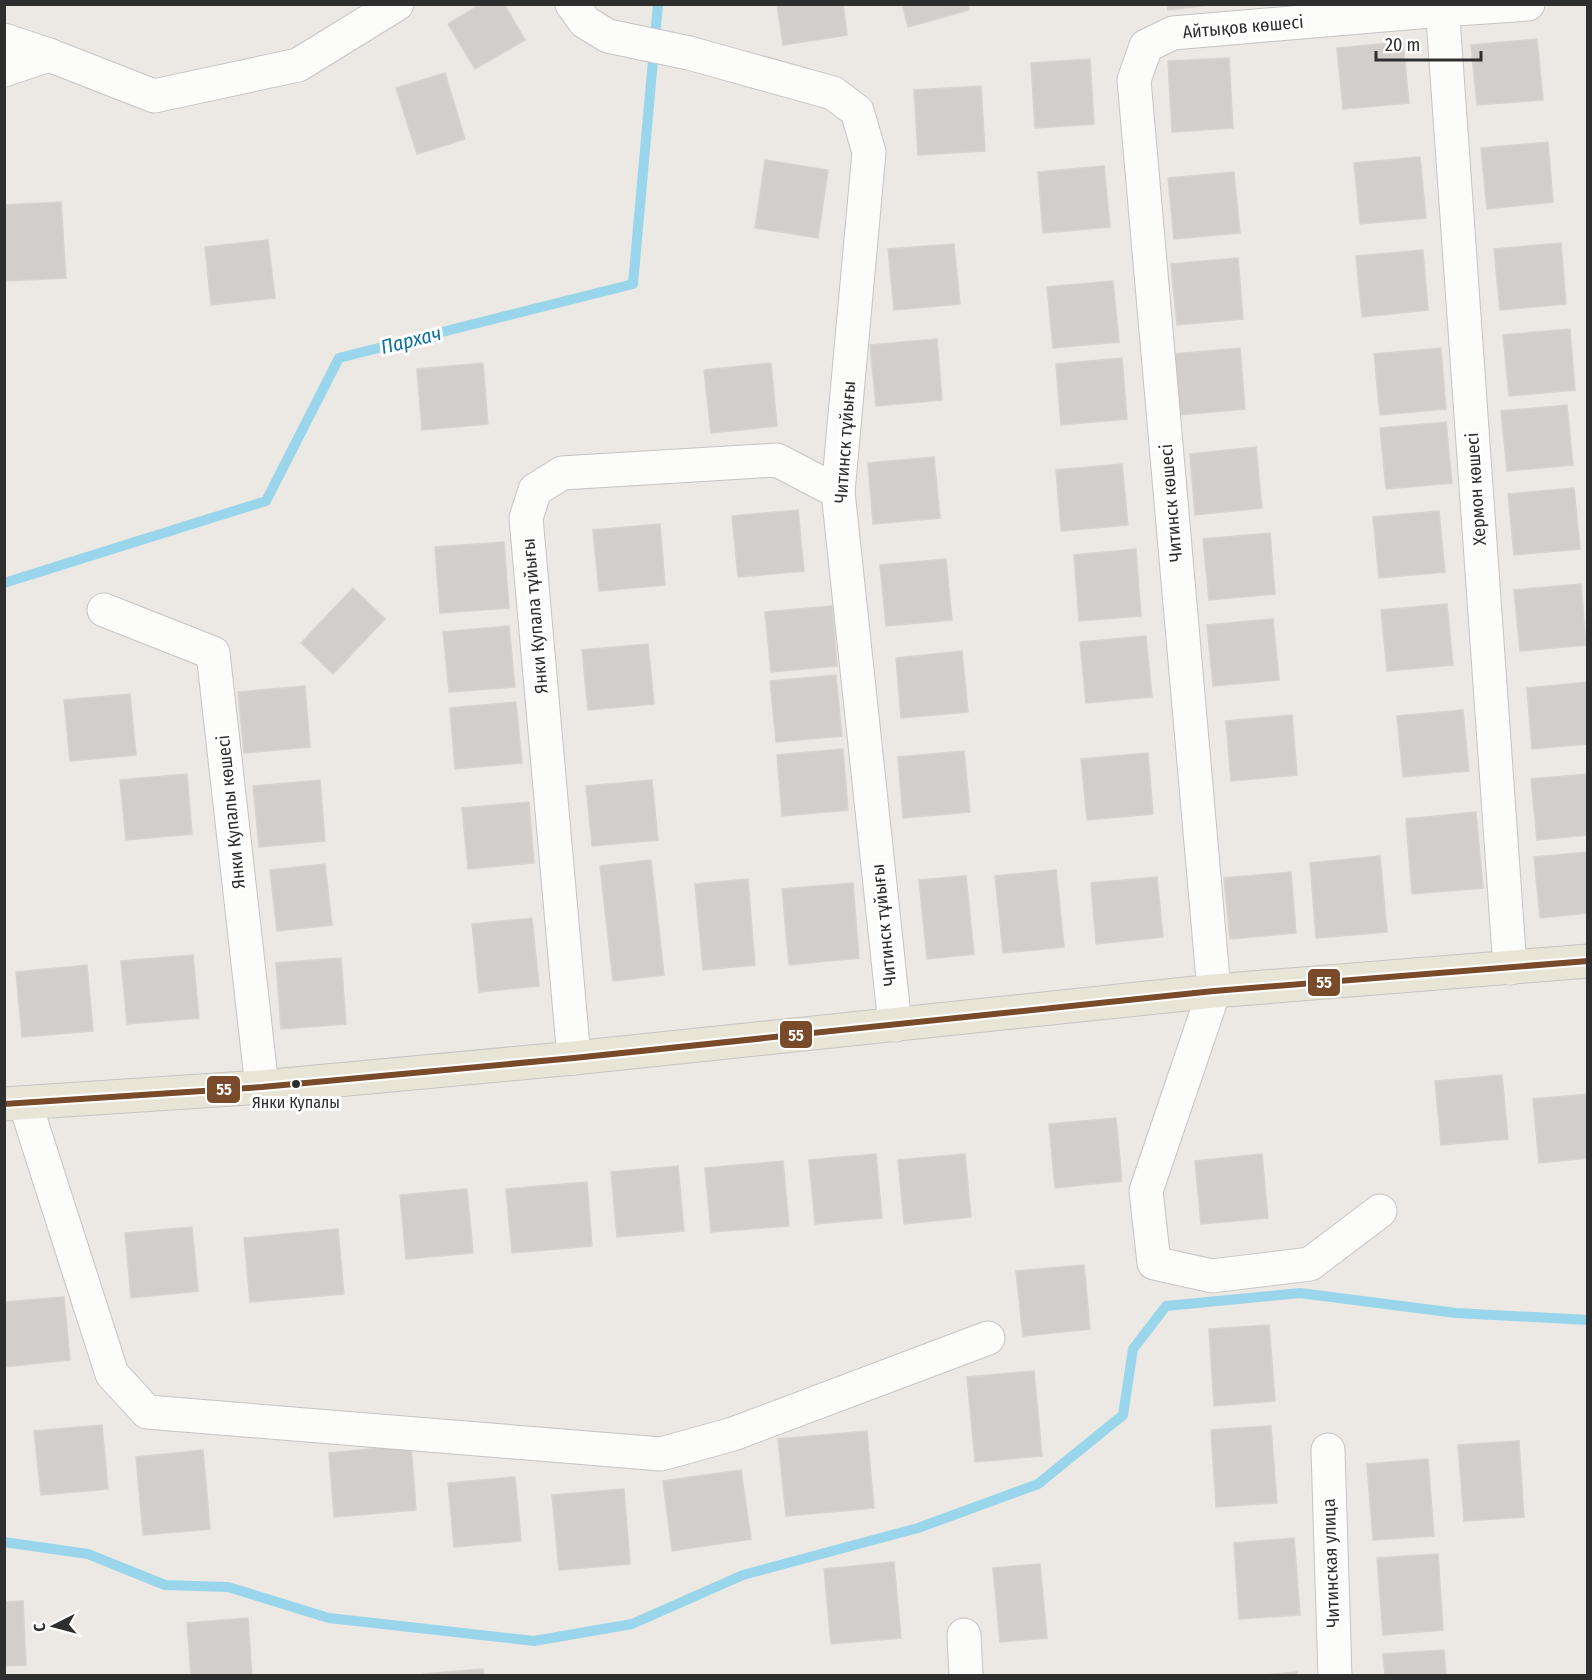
<svg xmlns="http://www.w3.org/2000/svg" width="1592" height="1680" font-family="'Fira Sans Condensed',sans-serif">
<style>
.lines{fill:none;stroke-linecap:round;stroke-linejoin:round}
.stream{stroke:#99d6ec;stroke-width:10}
.building{fill:#d1cecb;stroke:#d7d4d0;stroke-width:1.5}
.minor-casing{stroke:#c5c4c5;stroke-width:35}
.major-casing{stroke:#c6c5c4;stroke-width:35}
.minor{stroke:#fcfcfb;stroke-width:33}
.major{stroke:#e8e4d6;stroke-width:33}
.bus-1-casing{stroke:#fff;stroke-width:10}
.bus-1{stroke:#7a4b2a;stroke-width:6}
.bus-dot{fill:#2e2e2e;stroke:#fff;stroke-width:2}
.labels{text-anchor:middle;dominant-baseline:central;stroke-width:6;stroke-linejoin:round;paint-order:stroke}
.bus-label{font-size:16px;fill:#2e2e2e;stroke:#fff}
.street-label{font-size:18px;fill:#2e2e2e;stroke:#fff}
.water-label{font-size:20px;font-style:italic;fill:#0d6fa3;stroke:#fff}
.line-badge{stroke:#fff;stroke-width:2}
.badge-label{font-size:16px;text-anchor:middle;font-weight:bold;fill:#fff}
</style>
<rect width="100%" height="100%" fill="#ece8e4"/>
<g class="lines">
<g class="stream">
<path d="M4 583 266 501 339 358 633 284 658 4"/>
<path d="M4 1542 88 1554 165 1585 228 1587 329 1618 534 1641 632 1624 743 1575 918 1528 1038 1484 1123 1415 1133 1349 1166 1306 1300 1293 1456 1313 1588 1320"/>
</g>
</g>
<g class="building">
<path d="M481 4H504L525 40 475 69 448 24Z"/>
<path d="M777 4H843L847 35 783 45Z"/>
<path d="M902 4H968L969 10 908 27Z"/>
<path d="M1167 4H1218L1168 10Z"/>
<path d="M1537 39 1543 100 1477 105 1471 45Z"/>
<path d="M1403 42 1409 103 1343 109 1337 48Z"/>
<path d="M1229 58 1233 128 1172 132 1168 61Z"/>
<path d="M1090 59 1094 124 1035 128 1031 63Z"/>
<path d="M445 73 465 139 417 154 396 88Z"/>
<path d="M981 86 985 151 918 155 914 90Z"/>
<path d="M1548 142 1553 202 1487 209 1481 148Z"/>
<path d="M1420 157 1426 218 1360 224 1354 163Z"/>
<path d="M765 160 828 170 818 238 755 228Z"/>
<path d="M1104 166 1110 227 1043 233 1038 172Z"/>
<path d="M1234 172 1240 233 1174 239 1168 178Z"/>
<path d="M61 202 66 278 4 281V205Z"/>
<path d="M268 240 275 298 211 305 205 247Z"/>
<path d="M1561 243 1566 304 1500 310 1494 249Z"/>
<path d="M954 244 960 304 894 310 888 249Z"/>
<path d="M1423 250 1428 310 1362 317 1356 256Z"/>
<path d="M1238 258 1243 319 1177 325 1171 264Z"/>
<path d="M1113 281 1119 342 1053 348 1047 287Z"/>
<path d="M1570 329 1575 390 1509 396 1503 335Z"/>
<path d="M937 339 942 400 876 406 870 345Z"/>
<path d="M1240 348 1245 409 1179 415 1174 354Z"/>
<path d="M1441 348 1446 409 1380 415 1374 354Z"/>
<path d="M1122 358 1127 419 1061 425 1056 364Z"/>
<path d="M483 363 488 424 422 430 417 369Z"/>
<path d="M771 363 777 426 711 433 704 370Z"/>
<path d="M1567 405 1573 465 1507 471 1501 411Z"/>
<path d="M1446 422 1452 483 1386 489 1380 428Z"/>
<path d="M1256 447 1262 508 1195 515 1190 454Z"/>
<path d="M934 457 940 518 873 524 868 463Z"/>
<path d="M1122 464 1128 525 1061 531 1056 470Z"/>
<path d="M1574 488 1580 549 1514 555 1508 494Z"/>
<path d="M798 510 804 571 738 577 732 516Z"/>
<path d="M1439 511 1445 572 1379 578 1373 517Z"/>
<path d="M660 524 665 585 599 591 593 530Z"/>
<path d="M1270 533 1275 594 1209 600 1203 539Z"/>
<path d="M504 542 509 608 440 613 435 547Z"/>
<path d="M1136 549 1141 616 1079 621 1074 555Z"/>
<path d="M946 559 952 620 886 626 880 565Z"/>
<path d="M1581 584 1586 645 1520 651 1514 590Z"/>
<path d="M353 588 385 619 333 674 301 643Z"/>
<path d="M1447 604 1453 665 1387 671 1381 610Z"/>
<path d="M832 606 837 666 771 672 765 612Z"/>
<path d="M1273 619 1279 680 1213 686 1207 625Z"/>
<path d="M509 626 515 687 449 692 443 632Z"/>
<path d="M1146 636 1152 697 1086 703 1080 642Z"/>
<path d="M648 644 654 704 588 710 582 650Z"/>
<path d="M962 651 968 712 901 718 896 658Z"/>
<path d="M836 675 842 736 776 742 770 681Z"/>
<path d="M1588 682V744L1532 749 1527 688Z"/>
<path d="M305 686 310 747 244 753 238 692Z"/>
<path d="M130 694 136 755 70 761 64 700Z"/>
<path d="M516 702 522 763 455 769 450 708Z"/>
<path d="M1463 710 1469 771 1403 777 1397 716Z"/>
<path d="M1292 715 1297 775 1231 781 1226 721Z"/>
<path d="M843 749 848 810 782 816 777 755Z"/>
<path d="M964 751 970 812 903 818 898 757Z"/>
<path d="M1148 753 1153 814 1087 820 1081 759Z"/>
<path d="M187 774 192 834 126 840 120 780Z"/>
<path d="M1588 774V835L1537 840 1531 779Z"/>
<path d="M320 780 325 841 259 847 253 786Z"/>
<path d="M652 780 658 840 592 846 586 786Z"/>
<path d="M529 802 534 863 468 869 462 808Z"/>
<path d="M1476 812 1483 888 1412 894 1406 819Z"/>
<path d="M1588 852V913L1540 918 1534 857Z"/>
<path d="M1380 856 1387 932 1316 938 1310 863Z"/>
<path d="M651 860 664 975 613 981 600 866Z"/>
<path d="M325 864 332 925 277 931 270 870Z"/>
<path d="M1056 870 1064 947 1003 953 995 876Z"/>
<path d="M1291 872 1296 933 1230 939 1224 878Z"/>
<path d="M966 876 974 954 927 959 919 880Z"/>
<path d="M1157 877 1163 937 1096 944 1091 883Z"/>
<path d="M748 879 755 965 703 970 695 884Z"/>
<path d="M853 883 859 958 789 965 782 889Z"/>
<path d="M532 918 539 986 479 992 472 924Z"/>
<path d="M193 955 199 1018 127 1024 121 961Z"/>
<path d="M341 958 346 1024 281 1029 276 963Z"/>
<path d="M87 965 93 1031 22 1037 16 972Z"/>
<path d="M1502 1075 1508 1139 1441 1145 1435 1081Z"/>
<path d="M1588 1094V1158L1539 1163 1533 1099Z"/>
<path d="M1116 1118 1122 1181 1055 1188 1049 1124Z"/>
<path d="M876 1154 882 1218 815 1224 809 1160Z"/>
<path d="M965 1154 971 1217 904 1224 898 1160Z"/>
<path d="M1262 1154 1268 1218 1201 1224 1195 1161Z"/>
<path d="M783 1161 789 1226 711 1232 705 1168Z"/>
<path d="M678 1166 684 1231 617 1237 611 1172Z"/>
<path d="M587 1182 592 1246 512 1253 506 1189Z"/>
<path d="M467 1189 473 1253 406 1259 400 1195Z"/>
<path d="M192 1227 198 1291 131 1298 125 1233Z"/>
<path d="M338 1229 344 1294 250 1302 244 1238Z"/>
<path d="M1084 1265 1090 1329 1023 1336 1016 1271Z"/>
<path d="M64 1297 70 1360 4 1367V1302Z"/>
<path d="M1269 1325 1275 1401 1214 1406 1209 1329Z"/>
<path d="M1034 1371 1042 1456 975 1462 967 1377Z"/>
<path d="M102 1425 108 1489 41 1495 34 1431Z"/>
<path d="M1271 1426 1277 1503 1216 1507 1211 1430Z"/>
<path d="M867 1431 874 1508 786 1516 778 1439Z"/>
<path d="M1519 1441 1524 1517 1464 1521 1458 1445Z"/>
<path d="M411 1445 416 1510 334 1517 329 1453Z"/>
<path d="M203 1450 210 1529 143 1535 136 1457Z"/>
<path d="M1428 1459 1434 1536 1373 1540 1367 1464Z"/>
<path d="M741 1470 751 1539 672 1551 663 1481Z"/>
<path d="M515 1477 521 1541 454 1547 448 1483Z"/>
<path d="M624 1489 630 1564 559 1570 552 1495Z"/>
<path d="M1294 1538 1300 1615 1239 1619 1234 1543Z"/>
<path d="M1438 1554 1443 1630 1383 1635 1377 1558Z"/>
<path d="M894 1562 901 1638 831 1644 824 1569Z"/>
<path d="M1040 1564 1047 1638 1000 1642 993 1568Z"/>
<path d="M23 1601 26 1665 4 1666V1602Z"/>
<path d="M248 1618 252 1676H191L187 1623Z"/>
<path d="M1444 1650 1446 1676H1385L1383 1654Z"/>
<path d="M483 1669 484 1676H423V1674Z"/>
<path d="M1297 1672V1676H1252Z"/>
</g>
<g class="lines">
<defs>
<g id="minor">
<path d="M572 4 585 22 608 36 689 53 833 93 857 111 869 152 838 492 895 1025"/>
<path d="M1442 4 1510 968"/>
<path d="M4 40 49 55 154 96 298 65 397 4"/>
<path d="M4 70 49 55"/>
<path d="M104 610 213 653 262 1087"/>
<path d="M574 1058 526 518 535 490 562 473 777 460 838 492"/>
<path d="M25 1103 112 1374 147 1412 661 1454 733 1434 988 1338"/>
<path d="M1380 1211 1310 1264 1212 1276 1154 1263 1146 1191 1214 991 1134 80 1146 46 1173 33 1442 10 1528 4"/>
<path d="M1328 1450 1335 1676"/>
<path d="M964 1635 966 1676"/>
</g>
<path id="major" d="M4 1104 262 1087 574 1058 1214 991 1588 961"/>
</defs>
<use href="#minor" class="minor-casing"/>
<use href="#major" class="major-casing"/>
<use href="#minor" class="minor"/>
<use href="#major" class="major"/>
<defs>
<path id="bus-1" d="M4 1104 262 1087 574 1058 1214 991 1588 961"/>
</defs>
<use href="#bus-1" class="bus-1-casing"/>
<use href="#bus-1" class="bus-1"/>
</g>
<circle class="bus-dot" cx="296" cy="1084" r="5"/>
<g class="labels">
<g class="bus-label">
<text x="296" y="1102">Янки Купалы</text>
</g>
<g class="street-label">
<text transform="translate(1243 27) rotate(-5)">Айтықов көшесі</text>
<text transform="translate(845 442) rotate(-86)">Читинск тұйығы</text>
<text transform="translate(1476 489) rotate(-94)">Хермон көшесі</text>
<text transform="translate(1171 503) rotate(-95)">Читинск көшесі</text>
<text transform="translate(535 616) rotate(-95)">Янки Купала тұйығы</text>
<text transform="translate(231 812) rotate(-96)">Янки Купалы көшесі</text>
<text transform="translate(884 925) rotate(-96)">Читинск тұйығы</text>
<text transform="translate(1331 1563) rotate(-92)">Читинская улица</text>
</g>
<g class="water-label">
<text transform="translate(411 340) rotate(-14)">Пархач</text>
</g>
</g>
<g class="line-badge">
<rect x="1307" y="968" width="34" height="29" rx="6" fill="#7a4b2a"/>
<rect x="779" y="1020" width="34" height="29" rx="6" fill="#7a4b2a"/>
<rect x="206" y="1075" width="35" height="29" rx="6" fill="#7a4b2a"/>
</g>
<g class="badge-label">
<text x="1324" y="988">55</text>
<text x="796" y="1041">55</text>
<text x="224" y="1095">55</text>
</g>
<rect width="1592" height="1680" fill="none" stroke="#2e2e2e" stroke-width="12"/>
<g transform="translate(54 1626) rotate(264)" stroke="#ffffff" stroke-width="4.5" paint-order="stroke">
<path d="M0-4.5L10 22L0 15L-10 22Z" fill="#2e2e2e"/>
<text y="-9" font-size="16" font-weight="bold" text-anchor="middle" fill="#2e2e2e">С</text>
</g>
<path d="M1376 51v9h105v-9" fill="none" stroke="#2e2e2e" stroke-width="3"/>
<text x="1385" y="51" font-size="18" fill="#2e2e2e" stroke="#ffffff" stroke-width="4.5" paint-order="stroke">20 m</text>
</svg>
